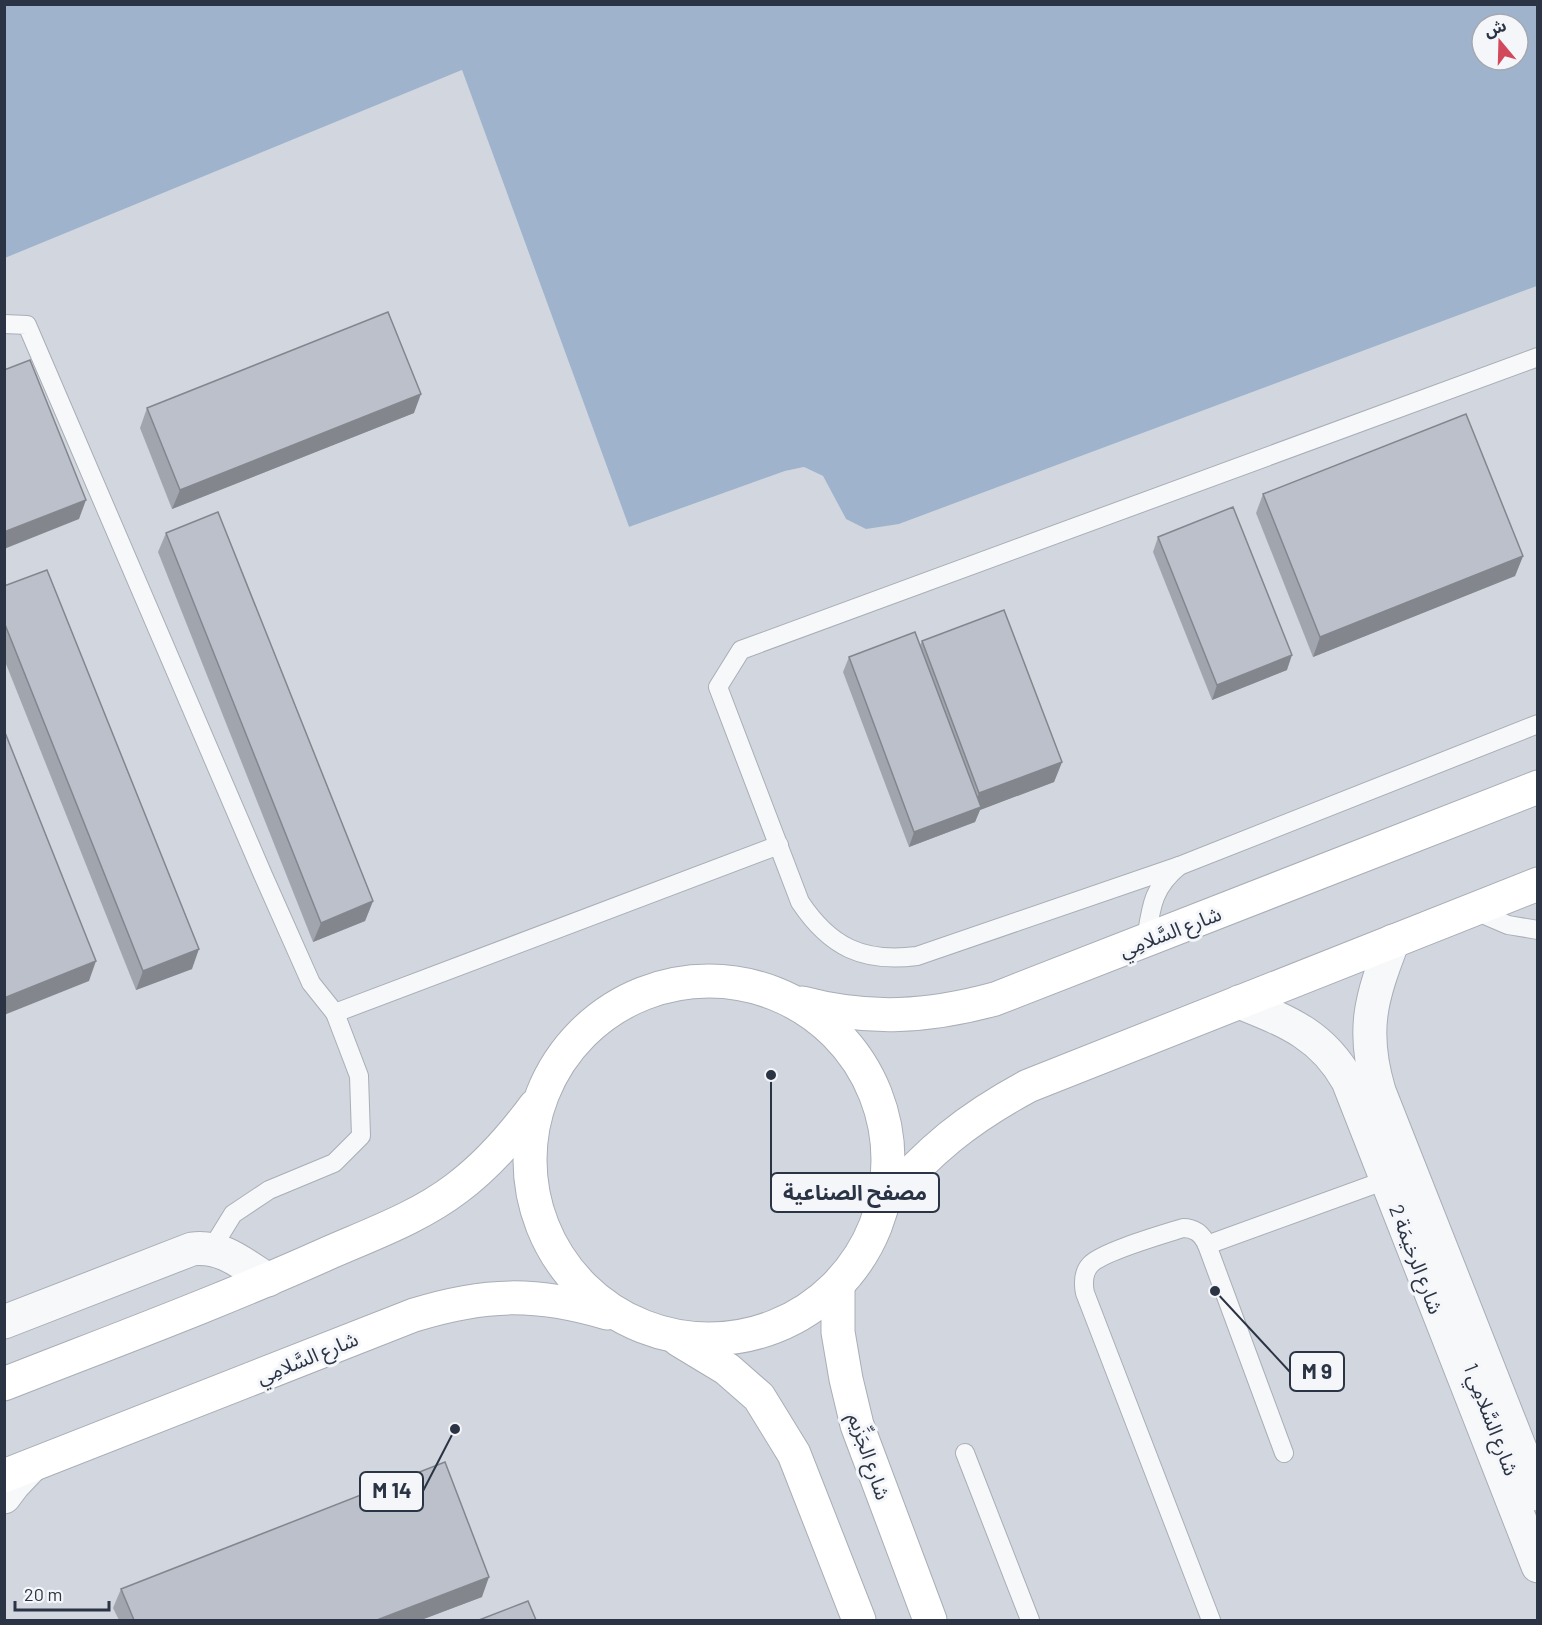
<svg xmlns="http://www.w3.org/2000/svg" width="1542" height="1625" font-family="Barlow,'Noto Sans Arabic',sans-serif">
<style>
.built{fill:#d2d6de}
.water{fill:#9fb4cc;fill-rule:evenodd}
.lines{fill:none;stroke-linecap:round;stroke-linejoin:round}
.lane-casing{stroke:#a9aeb7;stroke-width:20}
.street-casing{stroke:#a9aeb7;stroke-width:35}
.secondary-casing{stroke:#a9aeb7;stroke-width:35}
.lane{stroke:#f7f8fa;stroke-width:18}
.street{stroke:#f7f8fa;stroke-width:33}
.secondary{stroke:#fff;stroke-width:33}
.wall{fill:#a1a5ae}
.shaded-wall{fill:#83868d}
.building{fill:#bbc0ca;stroke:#83868d;stroke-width:1.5}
.labels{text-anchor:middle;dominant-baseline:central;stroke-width:6;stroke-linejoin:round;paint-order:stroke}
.street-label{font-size:20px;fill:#2b3445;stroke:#f4f6f9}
.leader{fill:none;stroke:#2b3445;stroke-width:2}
.callout-dot{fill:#2b3445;stroke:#f4f6f9;stroke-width:2}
.callout{fill:#f4f6f9;stroke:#2b3445;stroke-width:2}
.callout-label{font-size:21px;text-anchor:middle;font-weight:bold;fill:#2b3445}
</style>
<rect width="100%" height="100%" fill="#e4e7ec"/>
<path class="built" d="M462 70 629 527 785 471 804 467 823 476 846 519 899 524 1537 286V1620H5V258Z"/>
<path class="water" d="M5 4 1537 5V286L899 524 866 529 846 519 823 476 804 467 785 471 629 527 462 70 5 258ZM1482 24H1518V60H1482Z"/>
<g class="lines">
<defs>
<g id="lane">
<path d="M4 324 27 325 263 875 311 983 335 1013 779 845"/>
<path d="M1179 866 917 956C863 963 830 947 800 902L718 687 741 650 1538 357"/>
<path d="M1473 910 1508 925 1538 930"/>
<path d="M1146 940C1151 908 1152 888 1179 866L1538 724"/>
<path d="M1207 1245 1386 1180"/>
<path d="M212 1248 233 1214 269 1190 334 1163 361 1136 359 1076 335 1013"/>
<path d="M965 1453 1030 1620"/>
<path d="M1211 1620 1085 1293C1083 1283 1083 1273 1090 1265 1101 1252 1164 1234 1183 1228 1195 1228 1202 1234 1207 1245L1284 1453"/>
</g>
<g id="street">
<path d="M1393 941C1371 998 1361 1030 1379 1091L1538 1494"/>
<path d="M1239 1002C1286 1021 1322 1034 1348 1081L1538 1566"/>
<path d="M4 1322 192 1249C222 1245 243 1264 268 1280"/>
<path d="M4 1497 13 1485 31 1466"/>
</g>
<g id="secondary">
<circle cx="709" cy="1160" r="179"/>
<path d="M802 1003C869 1021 929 1017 995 999L1538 787"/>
<path d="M884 1203C929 1150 967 1119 1028 1086L1538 884"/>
<path d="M838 1286V1332L846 1379 857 1425 930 1620"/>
<path d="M679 1340 727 1369 759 1397 794 1454 859 1620"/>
<path d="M4 1384C111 1342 219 1302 324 1255 369 1235 418 1218 457 1188 488 1165 512 1137 535 1106"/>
<path d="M4 1476 414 1315C485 1293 536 1292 607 1313"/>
</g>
</defs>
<use href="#lane" class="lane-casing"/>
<use href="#street" class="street-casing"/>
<use href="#secondary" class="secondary-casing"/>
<use href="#lane" class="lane"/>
<use href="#street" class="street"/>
<use href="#secondary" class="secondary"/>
</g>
<g class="wall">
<path d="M147 408 414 413 172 509 140 428Z"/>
<path d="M1263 494 1523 556 1515 576 1313 657 1256 513Z"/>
<path d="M166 533 373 901 365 921 313 942 158 552Z"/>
<path d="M1158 537 1287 670 1212 700 1153 552Z"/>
<path d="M4 586 192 969 136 990 4 659Z"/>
<path d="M922 641 1062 762 1054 782 980 810 975 822 909 847 843 672 849 657 920 645Z"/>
<path d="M121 1589 482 1597 421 1620H119L113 1608Z"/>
</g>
<g class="shaded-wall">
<path d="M421 394 414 413 172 509 180 490Z"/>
<path d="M86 500 79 519 4 549V532Z"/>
<path d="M1523 556 1515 576 1313 657 1320 637Z"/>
<path d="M1292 655 1287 670 1212 700 1217 685Z"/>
<path d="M1062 762 1054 782 980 810 975 822 909 847 914 832 973 809 979 793Z"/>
<path d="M373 901 365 921 313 942 321 923Z"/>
<path d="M199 949 192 969 136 990 143 971Z"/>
<path d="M96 961 89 981 4 1015V998Z"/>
<path d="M489 1577 482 1597 421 1620H377Z"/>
</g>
<g class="building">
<path d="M388 312 421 394 180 490 147 408Z"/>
<path d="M30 360 86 500 4 532V370Z"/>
<path d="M1466 414 1523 556 1320 637 1263 494Z"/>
<path d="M1233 507 1292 655 1217 685 1158 537Z"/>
<path d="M218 512 373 901 321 923 166 533Z"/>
<path d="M47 570 199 949 143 971 4 622V586Z"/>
<path d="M1004 610 1062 762 979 793 922 641Z"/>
<path d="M915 632 981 807 914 832 849 657Z"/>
<path d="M4 730 96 961 4 998Z"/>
<path d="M445 1462 489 1577 377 1620H134L121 1589Z"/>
<path d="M528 1601 536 1620H479Z"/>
</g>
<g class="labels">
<g class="street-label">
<text transform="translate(1170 931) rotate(-21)">شارع السَّلامِي</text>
<text transform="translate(1417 1259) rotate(69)">شارع الرخيمَة 2</text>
<text transform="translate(307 1357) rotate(-22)">شارع السَّلامِي</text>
<text transform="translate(1492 1419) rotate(69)">شارع السَّلامِي 1</text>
<text transform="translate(870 1456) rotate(71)">شارع الجَزِّيم</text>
</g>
</g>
<path class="leader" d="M771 1075L771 1193M1215 1291L1290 1372M455 1429L423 1491"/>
<g class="callout-dot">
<circle cx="771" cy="1075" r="6"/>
<circle cx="1215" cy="1291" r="6"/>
<circle cx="455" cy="1429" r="6"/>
</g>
<g class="callout">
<rect x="771" y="1173" width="168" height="39" rx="6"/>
<rect x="1290" y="1352" width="54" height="39" rx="6"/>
<rect x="360" y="1472" width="63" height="39" rx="6"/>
</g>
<g class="callout-label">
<text x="855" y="1200">مصفح الصناعية</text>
<text x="1317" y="1379">M 9</text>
<text x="392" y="1498">M 14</text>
</g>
<rect width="1542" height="1625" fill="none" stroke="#2b3445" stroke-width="12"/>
<g transform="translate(1500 42) rotate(341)"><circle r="28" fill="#f4f6f9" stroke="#a4a8b1" stroke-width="1.5"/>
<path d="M0-4.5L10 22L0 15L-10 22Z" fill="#d1495b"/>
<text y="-9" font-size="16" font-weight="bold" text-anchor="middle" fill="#2b3445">ش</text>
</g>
<path d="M15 1601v9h94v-9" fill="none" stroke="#2b3445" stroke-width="3"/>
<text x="24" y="1601" font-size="18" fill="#2b3445" stroke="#f4f6f9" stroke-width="4.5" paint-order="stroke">20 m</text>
</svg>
